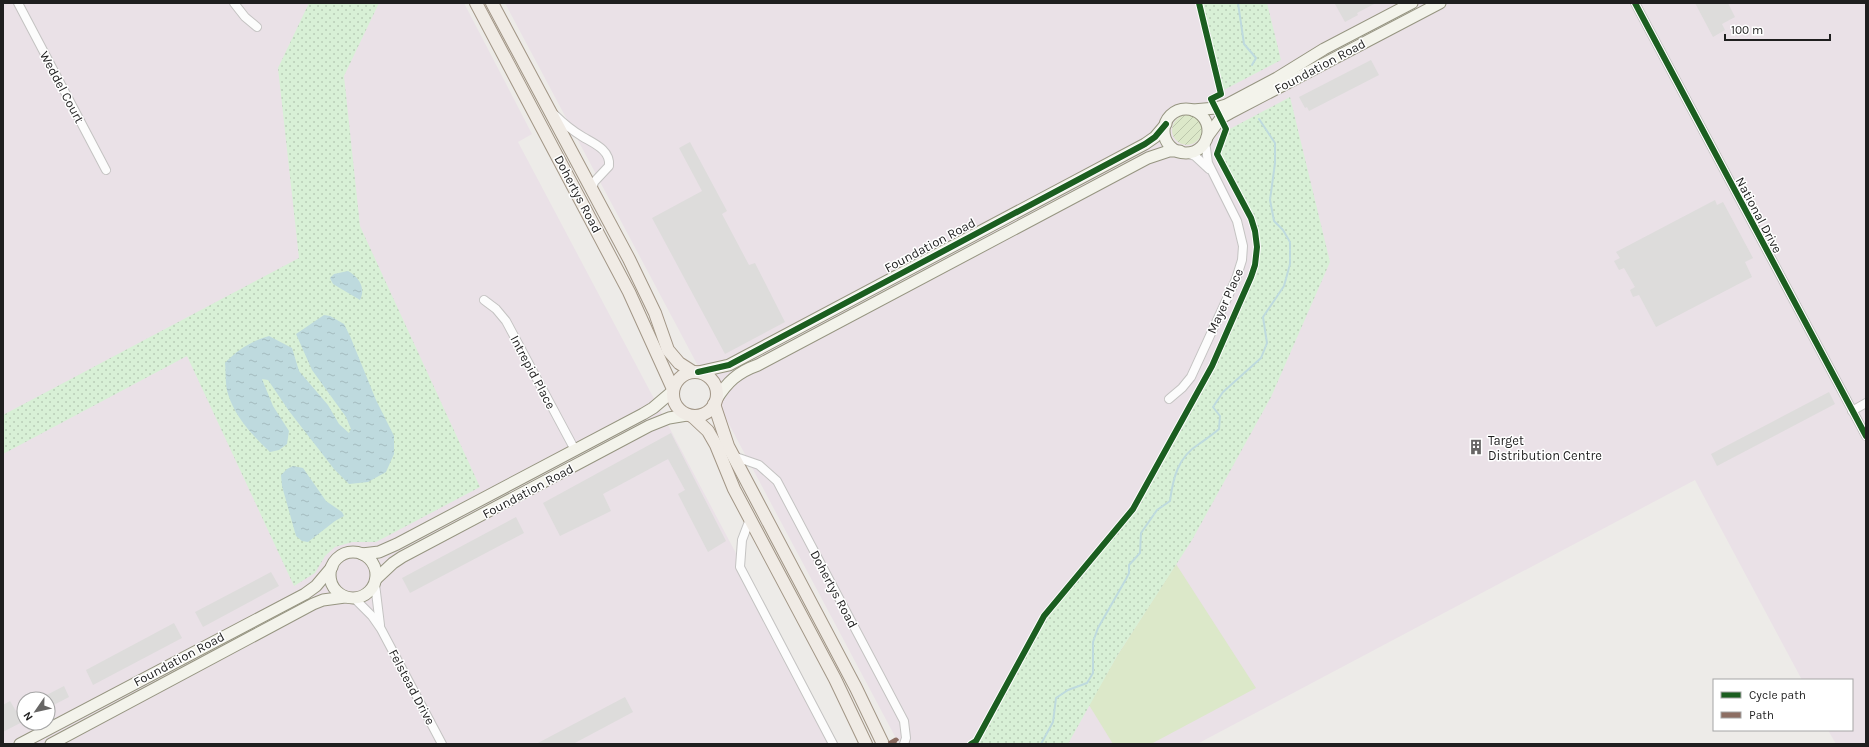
<svg xmlns="http://www.w3.org/2000/svg" width="1869" height="747" font-family="Karla,sans-serif">
<style>
.industrial{fill:#eae1e7;fill-rule:evenodd}
.grass{fill:#dce8c9}
.park{fill:url(#park-dots)}
.garden{fill:url(#garden-furrows)}
.parking{fill:#dddcdb}
.water{fill:url(#water-ripples)}
.lines{fill:none;stroke-linecap:round;stroke-linejoin:round}
.stream{stroke:#bedade;stroke-width:2}
.street-casing{stroke:#c4c3c2;stroke-width:10}
.secondary-casing{stroke:#969581;stroke-width:13}
.primary-casing{stroke:#a29686;stroke-width:14}
.street{stroke:#fcfcfc;stroke-width:8}
.secondary{stroke:#f3f3eb;stroke-width:11}
.primary{stroke:#f0ebe5;stroke-width:12}
.quiet{stroke:#8d6e63;stroke-width:5;stroke-dasharray:10 5;stroke-linecap:butt}
.cycleway-casing{stroke:#fff;stroke-width:8}
.cycleway{stroke:#1b5e20;stroke-width:6}
.labels{text-anchor:middle;dominant-baseline:central;stroke-width:3;stroke-linejoin:round;paint-order:stroke}
.street-label{font-size:13px;fill:#1f1f1f;stroke:#fff}
.poi-label{font-size:13px;fill:#1f1f1f;stroke:#fff;text-anchor:start}
</style>
<defs>
<pattern id="park-dots" width="8" height="8" patternUnits="userSpaceOnUse"><rect width="8" height="8" fill="#d8f0d6"/><path d="M2 2h.1M6 6h.1" fill="none" stroke="#b9cdb7" stroke-width="1.8" stroke-linecap="round"/></pattern>
<pattern id="garden-furrows" width="10" height="10" patternUnits="userSpaceOnUse"><rect width="10" height="10" fill="#dce8c9"/><path d="M-1 1l2-2M0 10L10 0M9 11l2-2" fill="none" stroke="#bcc7ac"/></pattern>
<pattern id="water-ripples" width="26" height="14" patternUnits="userSpaceOnUse"><rect width="26" height="14" fill="#bedade"/><path d="M2 4q2-2 4 0t4 0M15 11q2-2 4 0t4 0" fill="none" stroke="#a3bbbe"/></pattern>
</defs>
<rect width="100%" height="100%" fill="#edebe8"/>
<g class="industrial">
<path d="M3 3H464L532 134 518 142 837 744H3ZM24 699H48V723H24Z"/>
<path d="M505 3H1866V744H1836L1828 730H1852V680H1802L1695 480 1197 744H899Z"/>
</g>
<path class="grass" d="M1176 564 1256 688 1151 744H1113L1089 705 1117 656Z"/>
<g class="park">
<path d="M309 3H379L344 76 360 226 480 487 376 542H352L335 547 325 556 315 573 294 586 187 356 3 454V415L299 258 278 68Z"/>
<path d="M1197 3H1267L1281 60 1218 93Z"/>
<path d="M1290 97 1330 262 1271 397 1192 540 1117 656 1068 744H967L974 739 1043 615 1132 507 1210 365 1247 279 1254 256 1253 232 1246 213 1218 159 1226 131Z"/>
</g>
<circle class="garden" cx="1187" cy="130" r="15"/>
<g class="parking">
<path d="M1337 3H1376L1357 13 1358 15 1345 22 1335 4Z"/>
<path d="M1695 3H1728L1735 17 1722 24 1725 30 1713 37Z"/>
<path d="M1371 60 1379 75 1309 111 1307 107 1305 108 1299 97Z"/>
<path d="M690 142 727 211 722 214 749 265 755 263 785 322 725 354 652 218 702 191 679 148Z"/>
<path d="M1715 200 1717 205 1723 202 1753 258 1745 262 1752 277 1656 327 1639 295 1633 297 1630 290 1635 287 1624 268 1619 270 1614 261 1620 258 1616 252Z"/>
<path d="M1829 392 1835 404 1717 466 1711 454Z"/>
<path d="M671 433 726 541 708 552 678 494 685 490 668 459 603 494 611 511 560 536 543 503Z"/>
<path d="M516 517 524 533 410 593 402 578Z"/>
<path d="M271 572 279 586 203 627 195 612Z"/>
<path d="M174 623 182 638 93 685 86 670Z"/>
<path d="M64 686 69 697 48 708V699H39Z"/>
<path d="M625 697 633 712 573 744H536Z"/>
<path d="M10 701 16 711 24 707V721L3 732V705Z"/>
</g>
<g class="water">
<path d="M348 271C359 277 366 288 360 300L333 284 330 278 334 274Z"/>
<path d="M324 315 330 316 344 324 350 336 376 400 394 436V454L386 472 368 482 349 484 334 469 289 411 268 380 262 379 273 406 289 431 287 444 279 450 270 452C253 436 235 417 228 394 225 385 226 372 225 363 238 349 252 341 269 336L292 348 299 371 328 405 339 424 349 433 351 429 346 417 312 370 296 334Z"/>
<path d="M293 466 303 468 326 501 342 512 344 516 335 521 308 542 302 541 296 536 282 486 281 475 287 469Z"/>
</g>
<g class="lines">
<g class="stream">
<path d="M1238 3 1244 44 1256 58 1252 65"/>
<path d="M1041 744 1053 722 1056 698 1068 690 1087 683 1093 673V642L1098 628 1126 579 1129 573V565L1140 553 1141 533 1157 510 1170 501C1173 478 1178 457 1199 444 1206 439 1212 435 1219 429L1220 416 1213 407 1223 392 1261 358 1267 343 1263 317 1284 286 1290 264V242L1283 230 1274 221 1270 200 1275 163V143L1259 119"/>
</g>
<defs>
<g id="street">
<path d="M18 3 106 170"/>
<path d="M234 3 245 17 257 27"/>
<path d="M1635 3 1866 436"/>
<path d="M555 115C563 123 573 131 583 137 593 143 611 150 609 166L594 182 592 191"/>
<path d="M1183 152 1195 156 1209 169"/>
<path d="M484 300 496 309 506 321 575 450"/>
<path d="M1169 399 1182 388 1191 377 1236 279 1242 260 1243 246 1237 221 1208 163 1205 141"/>
<path d="M1852 411 1866 403"/>
<path d="M733 456 759 465 777 481 904 721 906 738 904 744"/>
<path d="M750 519 742 540 740 567 833 744"/>
<path d="M375 584 380 625"/>
<path d="M354 598 372 616 381 629 442 744"/>
</g>
<g id="secondary">
<circle cx="1186" cy="131" r="22"/>
<path d="M1193 110 1216 108 1226 105 1277 78 1324 49 1412 3"/>
<path d="M1207 137 1221 118 1230 113 1440 3"/>
<path d="M698 372 729 365 1145 144 1155 137 1166 124"/>
<path d="M716 400C727 382 738 372 758 365L1148 158 1169 151H1180"/>
<circle cx="353" cy="575" r="23"/>
<path d="M362 554 379 552 397 544 643 414 653 408 673 391"/>
<path d="M376 579 393 563 402 557 649 426 669 418 687 415"/>
<path d="M20 744 305 594 316 586 332 567"/>
<path d="M51 744 313 604 323 600 345 597"/>
</g>
<g id="primary">
<path d="M476 3 629 292 673 389"/>
<path d="M492 3 629 259 655 313 668 350 679 363 693 372"/>
<circle cx="695" cy="394" r="22"/>
<path d="M714 404 728 446 856 688 883 744"/>
<path d="M692 416 708 431 716 445 734 489 835 679 866 744"/>
</g>
</defs>
<use href="#street" class="street-casing"/>
<use href="#secondary" class="secondary-casing"/>
<use href="#primary" class="primary-casing"/>
<use href="#street" class="street"/>
<use href="#secondary" class="secondary"/>
<use href="#primary" class="primary"/>
<path class="quiet" d="M889 744 896 740 899 744"/>
<defs>
<g id="cycleway">
<path d="M1635 3 1866 436"/>
<path d="M698 372 729 365 1145 144 1155 137 1166 124"/>
<path d="M971 744 976 741 1044 616 1133 509 1212 366 1251 277 1255 265 1257 247 1255 231 1251 218 1217 154 1226 129 1211 99 1221 94 1199 3"/>
</g>
</defs>
<use href="#cycleway" class="cycleway-casing"/>
<use href="#cycleway" class="cycleway"/>
</g>
<defs>
<symbol id="building-bare" viewBox="-9 -9 18 18"><path d="M-4-6H4V6H1V3H-1V6H-4ZM-2.5-4.3h1.7v1.8h-1.7ZM.8-4.3h1.7v1.8H.8ZM-2.5-1h1.7V.8h-1.7ZM.8-1h1.7V.8H.8Z" fill="#676665" stroke="#fff" stroke-width="2.5" paint-order="stroke"/></symbol>
</defs>
<g fill-rule="evenodd">
<use href="#building-bare" x="1465" y="436" width="22" height="22"/>
</g>
<g class="labels">
<g class="street-label">
<text transform="translate(1320 66) rotate(-28)">Foundation Road</text>
<text transform="translate(62 87) rotate(62)">Weddel Court</text>
<text transform="translate(578 194) rotate(62)">Dohertys Road</text>
<text transform="translate(1759 215) rotate(62)">National Drive</text>
<text transform="translate(930 245) rotate(-28)">Foundation Road</text>
<text transform="translate(1225 301) rotate(-66)">Mayer Place</text>
<text transform="translate(533 372) rotate(62)">Intrepid Place</text>
<text transform="translate(528 491) rotate(-28)">Foundation Road</text>
<text transform="translate(834 589) rotate(62)">Dohertys Road</text>
<text transform="translate(179 659) rotate(-28)">Foundation Road</text>
<text transform="translate(412 687) rotate(62)">Felstead Drive</text>
</g>
<g class="poi-label">
<text x="1488" y="440">Target<tspan x="1488" dy="15">Distribution Centre</tspan></text>
</g>
</g>
<rect width="1869" height="747" fill="none" stroke="#1f1f1f" stroke-width="8"/>
<rect x="1713" y="679" width="140" height="52" fill="#ffffff" stroke="#a5a5a5"/>
<rect x="1721" y="692" width="20" height="6" fill="#1b5e20" stroke="#a5a5a5"/>
<text x="1749" y="699" font-size="12" fill="#1f1f1f">Cycle path</text>
<rect x="1721" y="712" width="20" height="6" fill="#8d6e63" stroke="#a5a5a5"/>
<text x="1749" y="719" font-size="12" fill="#1f1f1f">Path</text>
<g transform="translate(36 711) rotate(236)"><circle r="19" fill="#ffffff" stroke="#a5a5a5"/>
<path d="M0-3L7 15L0 10L-7 15Z" fill="#676665"/>
<text y="-6" font-size="11" font-weight="bold" text-anchor="middle" fill="#1f1f1f">N</text>
</g>
<path d="M1725 34v6h105v-6" fill="none" stroke="#1f1f1f" stroke-width="2"/>
<text x="1731" y="34" font-size="12" fill="#1f1f1f" stroke="#ffffff" stroke-width="3" paint-order="stroke">100 m</text>
</svg>
